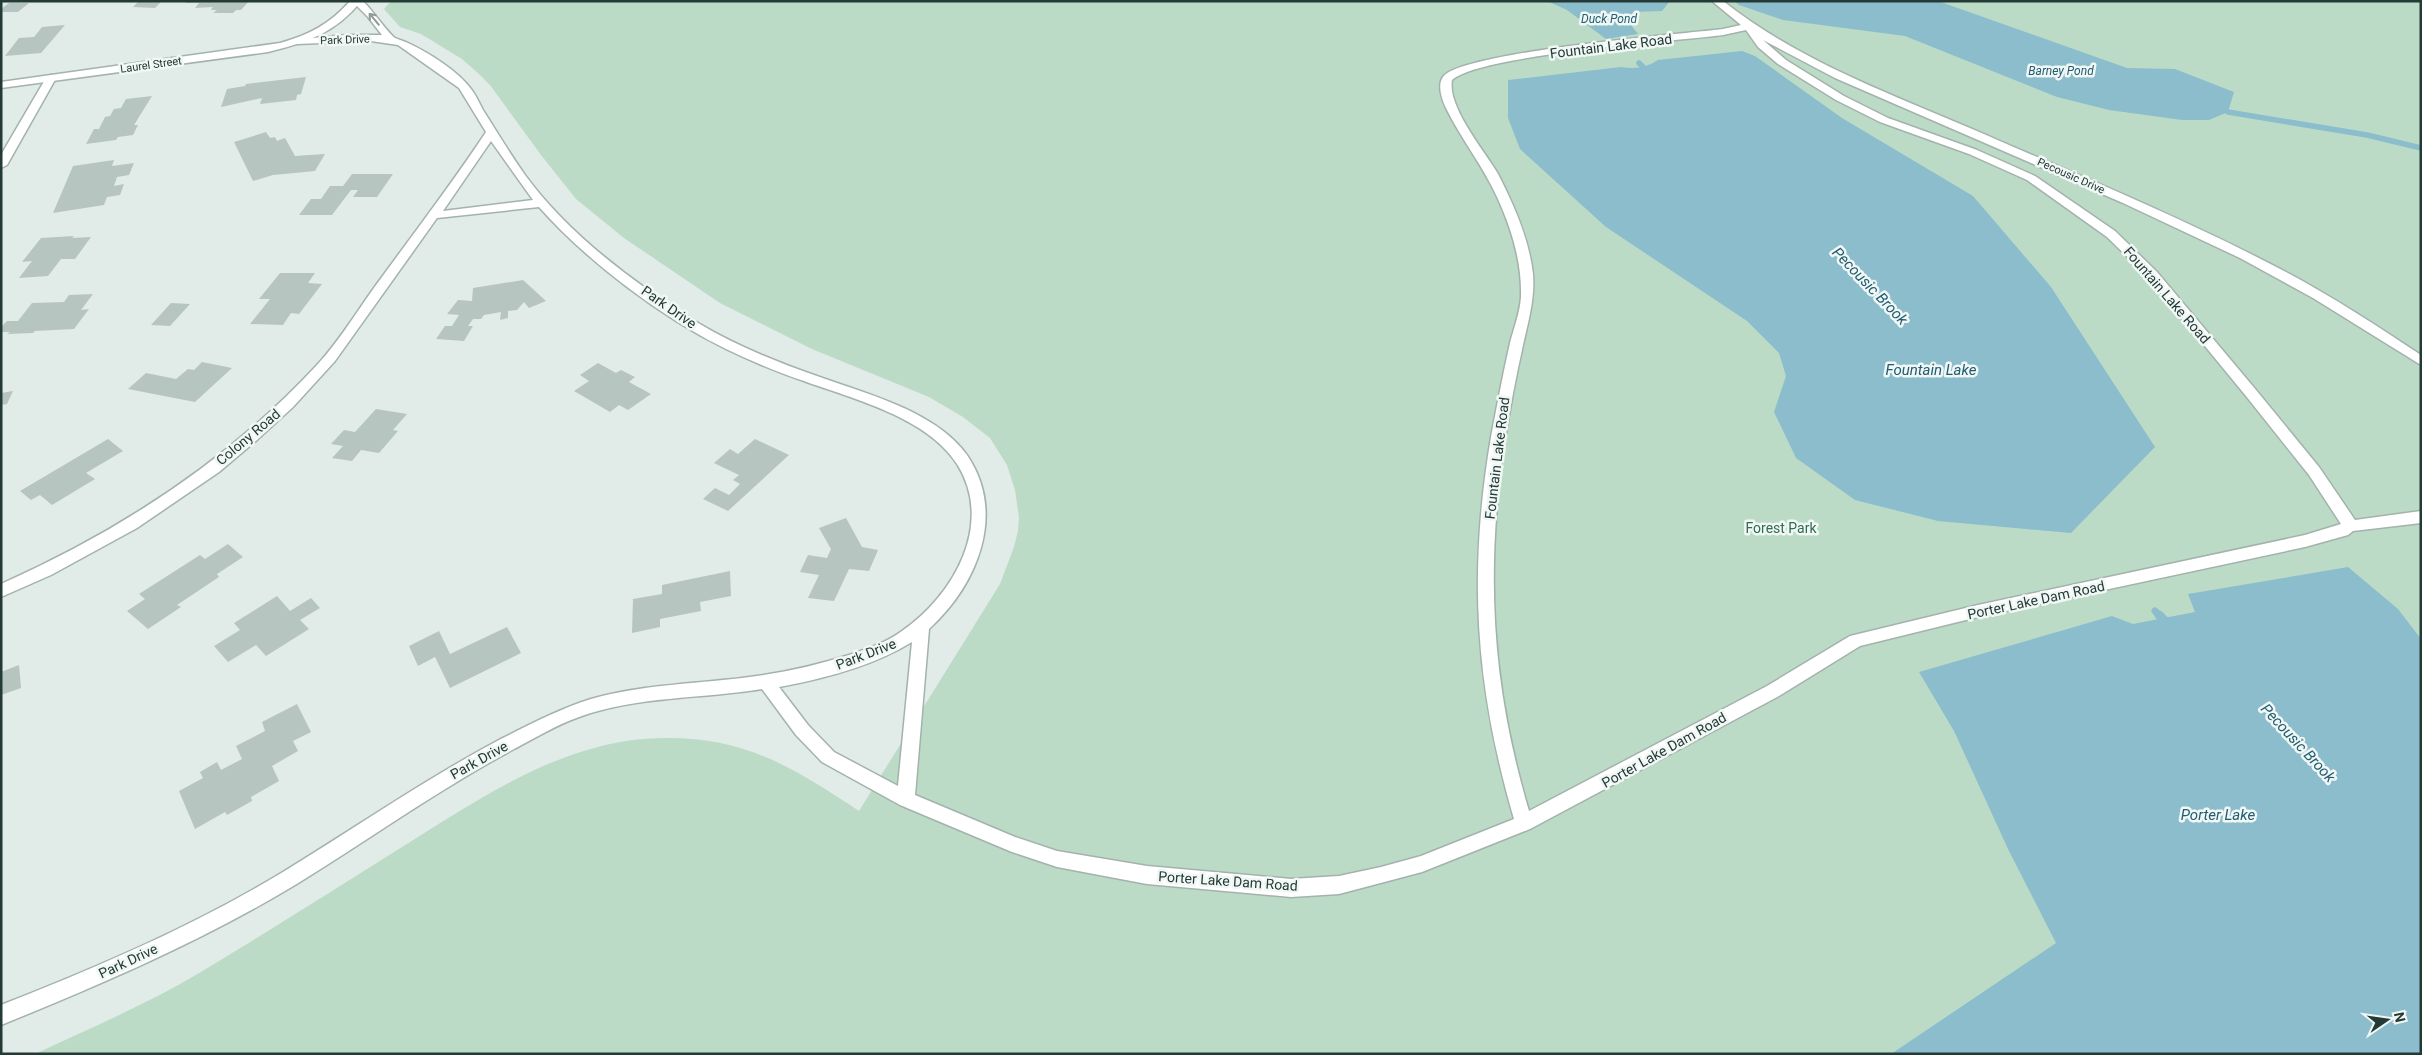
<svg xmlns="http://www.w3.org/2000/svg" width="2422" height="1055" font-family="Roboto,sans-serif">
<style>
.green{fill:#bbdbc6}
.water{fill:#8cbdcc}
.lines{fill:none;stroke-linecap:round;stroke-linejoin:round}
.stream-far2{stroke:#8cbdcc;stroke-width:5.5}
.stream-far1{stroke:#8cbdcc;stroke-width:7}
.stream{stroke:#8cbdcc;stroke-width:9}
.building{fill:#b7c5c0}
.minor-casing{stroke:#a4b2ae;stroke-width:3}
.tertiary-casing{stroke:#a4b2ae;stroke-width:3}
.minor{fill:#fff;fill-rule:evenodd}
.tertiary{fill:#fff;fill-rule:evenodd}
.oneway{stroke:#919c9a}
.labels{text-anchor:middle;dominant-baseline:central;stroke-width:5;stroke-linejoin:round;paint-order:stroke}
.far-street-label{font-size:11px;fill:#233a36;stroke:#f1f7f5}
.far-water-label{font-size:12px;font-style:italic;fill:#215d72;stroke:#f1f7f5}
.street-label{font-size:14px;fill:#233a36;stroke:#f1f7f5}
.park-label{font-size:14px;fill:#2f6e4d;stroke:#f1f7f5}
.water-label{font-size:15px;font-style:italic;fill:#215d72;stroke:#f1f7f5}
</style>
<rect width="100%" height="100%" fill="#e1ebe7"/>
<path class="green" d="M391 1H2421V1054H35C91 1028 149 1003 201 972 266 933 330 892 394 852 478 800 565 737 668 738 748 738 795 769 859 811L1000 584 1014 547 1018 531 1019 517 1015 490 1007 465 990 438 963 417 929 397 812 349 720 303 624 238 576 199 541 155 490 85 479 74 462 59 421 34 400 27 384 9Z"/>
<g class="water">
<path d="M1547 1H1670L1662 11 1633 12 1627 20 1638 34 1606 39 1567 10Z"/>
<path d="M1734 1H1938L2127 68 2175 69 2234 92 2228 112 2209 120H2182L2109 110 2057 97 1905 36 1783 20 1739 5Z"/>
<path d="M1742 51 1755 56 1842 118 1973 196 2051 287 2155 447 2071 533 1938 521 1855 500 1796 458 1774 412 1786 376 1779 353 1747 321 1606 227 1520 149 1508 118V80L1621 67C1635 69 1646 68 1658 60Z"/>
<path d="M2348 567 2398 609 2421 639V1054H1891L2056 943 2008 849 1954 731 1919 672 2112 616 2133 624 2195 612 2188 594Z"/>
</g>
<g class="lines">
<g class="stream-far2">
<path d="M1639 63 1649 73"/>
<path d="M2228 112 2367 135 2421 148"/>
</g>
<path class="stream-far1" d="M2155 611 2160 616"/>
<path class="stream" d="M2159 615 2168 624"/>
</g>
<g class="building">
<path d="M139 1H162L155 8 133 7Z"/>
<path d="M187 1H249L241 10H236L233 13H213L217 10H211L213 7 195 8 199 3H185Z"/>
<path d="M9 3H29L18 12H1V9Z"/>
<path d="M65 25 41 53 5 56 19 38 34 37 42 27Z"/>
<path d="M306 77 301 94 297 95 296 100 260 104 262 98 221 107 227 89 245 86 246 84Z"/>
<path d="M152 96 134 125H138L133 135 118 137 116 140 86 144 94 129H99L105 117 110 116 114 109 121 108 126 99Z"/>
<path d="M266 132 270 138 275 137 277 141 285 138 295 156 325 154 315 171 273 175 253 181 234 142Z"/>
<path d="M114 160 112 166 134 163 129 175 117 177 114 186 124 184 120 195 107 197 104 205 53 213 73 166Z"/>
<path d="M352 174H393L377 197H353L358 190H351L332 215H299L311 199H321L330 186H343Z"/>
<path d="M74 236 72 238 91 237 75 259H61L48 276 19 278 32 261 22 262 41 238Z"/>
<path d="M280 273H315L308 283 322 284 299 314 291 313 283 325 250 324 270 299H259Z"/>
<path d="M523 280 546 301 529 308 524 302 517 310 508 311V318L500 320 501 312 484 315 481 319H473L468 326H473L464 341 436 339 445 326H452L459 315 447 314 458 300 472 301 473 288Z"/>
<path d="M93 294 81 310 89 309 74 329 35 331 33 333 7 334 10 332H1V327L7 321H18L32 303 64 302 69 295Z"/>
<path d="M171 303 190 304 170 326 151 325Z"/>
<path d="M202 362 232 368 195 402 128 389 146 373 176 379 188 369 194 370Z"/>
<path d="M598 363 616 373 621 370 635 377 629 382 651 394 628 410 619 405 610 412 574 391 589 381 580 375Z"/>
<path d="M13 391 7 404 1 405V393Z"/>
<path d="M376 409 407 414 393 430 398 431 379 453 361 450 352 461 332 458 343 446 331 444 344 430 355 432Z"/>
<path d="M108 439 123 451 86 473 95 479 52 505 40 495 31 500 20 491Z"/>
<path d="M755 439 789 455 728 511 703 499 715 488 729 495 740 484 733 480 739 475 714 463 730 449 738 454Z"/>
<path d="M846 518 862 547 878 550 869 571 849 569 834 601 808 598 819 575 800 572 808 555 827 558 831 549 819 528Z"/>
<path d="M228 544 243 557 217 574 219 577 177 605 181 607 148 629 127 611 145 599 139 594 200 555 205 559Z"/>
<path d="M730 571 731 596 700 602 701 611 660 619V627L632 633 633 599 662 594V585Z"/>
<path d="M277 596 290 611 311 598 320 608 300 620 309 629 266 656 256 645 228 662 214 646 240 630 234 623Z"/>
<path d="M507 627 521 653 450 688 435 657 418 666 409 646 439 631 450 654Z"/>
<path d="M19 665 21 688 1 695V672Z"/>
<path d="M297 704 311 732 293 741 298 751 272 766 279 781 251 797 252 801 227 815 225 812 195 829 179 791 203 778 200 772 217 762 221 770 242 759 236 746 265 731 262 722Z"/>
</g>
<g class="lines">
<defs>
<g id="minor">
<path d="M352 1H363C371 9 389 34 395 38 399 40 404 41 408 43 429 53 457 70 471 89 476 95 479 103 483 110 497 132 510 154 525 175 569 235 635 284 698 323 735 345 774 361 814 375 863 393 935 410 967 455 1007 514 977 585 929 629L915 795 1015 837 1057 851 1147 866 1291 879 1339 876 1381 867 1421 856 1514 819C1475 686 1468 573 1491 437 1497 405 1503 374 1510 343 1514 328 1520 312 1521 297 1522 263 1512 230 1498 199 1484 167 1461 139 1446 108 1442 100 1437 85 1443 77 1460 52 1683 34 1723 29L1741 25 1712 1H1723C1804 65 1900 97 1993 138 2092 181 2191 222 2286 272 2333 297 2377 326 2421 355V365L2313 298 2240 258 2123 203 1835 78 1763 40 1786 60 1844 96 1888 118 1977 150 2035 176 2115 231 2157 272 2256 390 2319 467 2355 520 2421 511V523L2353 531 2348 535 2305 547 1978 617 1860 646 1779 696 1530 829 1422 872 1339 894 1291 897 1147 884 1057 867 1012 852 900 805 822 762 796 735 762 689C701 699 637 696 579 717 556 725 535 738 514 749 438 790 368 840 295 885 202 941 102 984 1 1025V1005C98 967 194 926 283 872 355 828 424 780 499 740 529 725 559 709 591 699 640 685 691 684 742 678 778 674 814 666 849 655 867 649 886 643 902 631 953 596 995 524 957 464 927 417 853 399 804 381 777 372 751 361 726 349 661 317 587 261 539 207L437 218 335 361 293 407 257 440 219 472 137 528 51 575 1 597V584C120 531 228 461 317 365 342 338 360 306 382 277 417 229 453 182 486 132L459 88 398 45 371 41 297 44 296 42 301 39 347 35H382L368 17ZM1746 30 1758 47 1778 64 1836 100 1880 122 1969 154 2027 180 2107 237 2149 278 2246 396 2309 475 2341 524 2305 535 1978 605 1850 636 1767 686 1529 811C1491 684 1485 570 1505 439 1510 408 1516 376 1523 345 1528 322 1535 299 1533 274 1529 239 1514 205 1498 174 1484 150 1447 107 1452 80 1479 55 1676 41 1723 35ZM491 141 533 200 443 211ZM912 642 898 786 834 752 808 725 779 687C823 679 873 666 912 642Z"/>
<path d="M51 75 56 78 7 165 1 168V155L46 78Z"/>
</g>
<path id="tertiary" d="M350 1H361C336 33 305 43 268 52L1 88V82L280 43C309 35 330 24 350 1Z"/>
</defs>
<use href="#minor" class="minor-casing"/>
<use href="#tertiary" class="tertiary-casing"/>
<use href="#minor" class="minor"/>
<use href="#tertiary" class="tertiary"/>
</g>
<defs><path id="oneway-shaft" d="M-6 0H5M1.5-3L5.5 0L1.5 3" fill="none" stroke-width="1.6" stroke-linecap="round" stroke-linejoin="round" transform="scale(1.25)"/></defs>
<use class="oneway" href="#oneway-shaft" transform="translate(374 19) rotate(-130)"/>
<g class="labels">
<g class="far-street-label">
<text transform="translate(345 40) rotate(-2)">Park Drive</text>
<text transform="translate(151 65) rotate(-8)">Laurel Street</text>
<text transform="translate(2071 176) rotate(24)">Pecousic Drive</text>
</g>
<g class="far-water-label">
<text x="1609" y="19">Duck Pond</text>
<text x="2061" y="71">Barney Pond</text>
</g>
<g class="street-label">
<text transform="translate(1611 46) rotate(-7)">Fountain Lake Road</text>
<text transform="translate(2167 295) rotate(49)">Fountain Lake Road</text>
<text transform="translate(669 307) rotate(35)">Park Drive</text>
<text transform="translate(248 437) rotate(-40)">Colony Road</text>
<text transform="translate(1497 458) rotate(-83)">Fountain Lake Road</text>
<text transform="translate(2036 600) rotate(-12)">Porter Lake Dam Road</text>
<text transform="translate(866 654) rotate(-21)">Park Drive</text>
<text transform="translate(1664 750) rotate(-29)">Porter Lake Dam Road</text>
<text transform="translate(479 760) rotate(-29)">Park Drive</text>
<text transform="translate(1228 881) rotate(4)">Porter Lake Dam Road</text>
<text transform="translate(128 961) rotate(-25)">Park Drive</text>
</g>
<g class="park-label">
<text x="1781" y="528">Forest Park</text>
</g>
<g class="water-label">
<text transform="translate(1870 286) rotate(46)">Pecousic Brook</text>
<text x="1931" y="370">Fountain Lake</text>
<text transform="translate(2298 743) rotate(47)">Pecousic Brook</text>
<text x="2218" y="815">Porter Lake</text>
</g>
</g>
<rect width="2422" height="1055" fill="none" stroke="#233a36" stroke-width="5"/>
<g transform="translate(2387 1020) rotate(77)" stroke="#f1f7f5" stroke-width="4" paint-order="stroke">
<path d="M0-4L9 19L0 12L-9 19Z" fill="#233a36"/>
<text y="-8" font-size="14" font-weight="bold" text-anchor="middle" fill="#233a36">N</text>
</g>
</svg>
